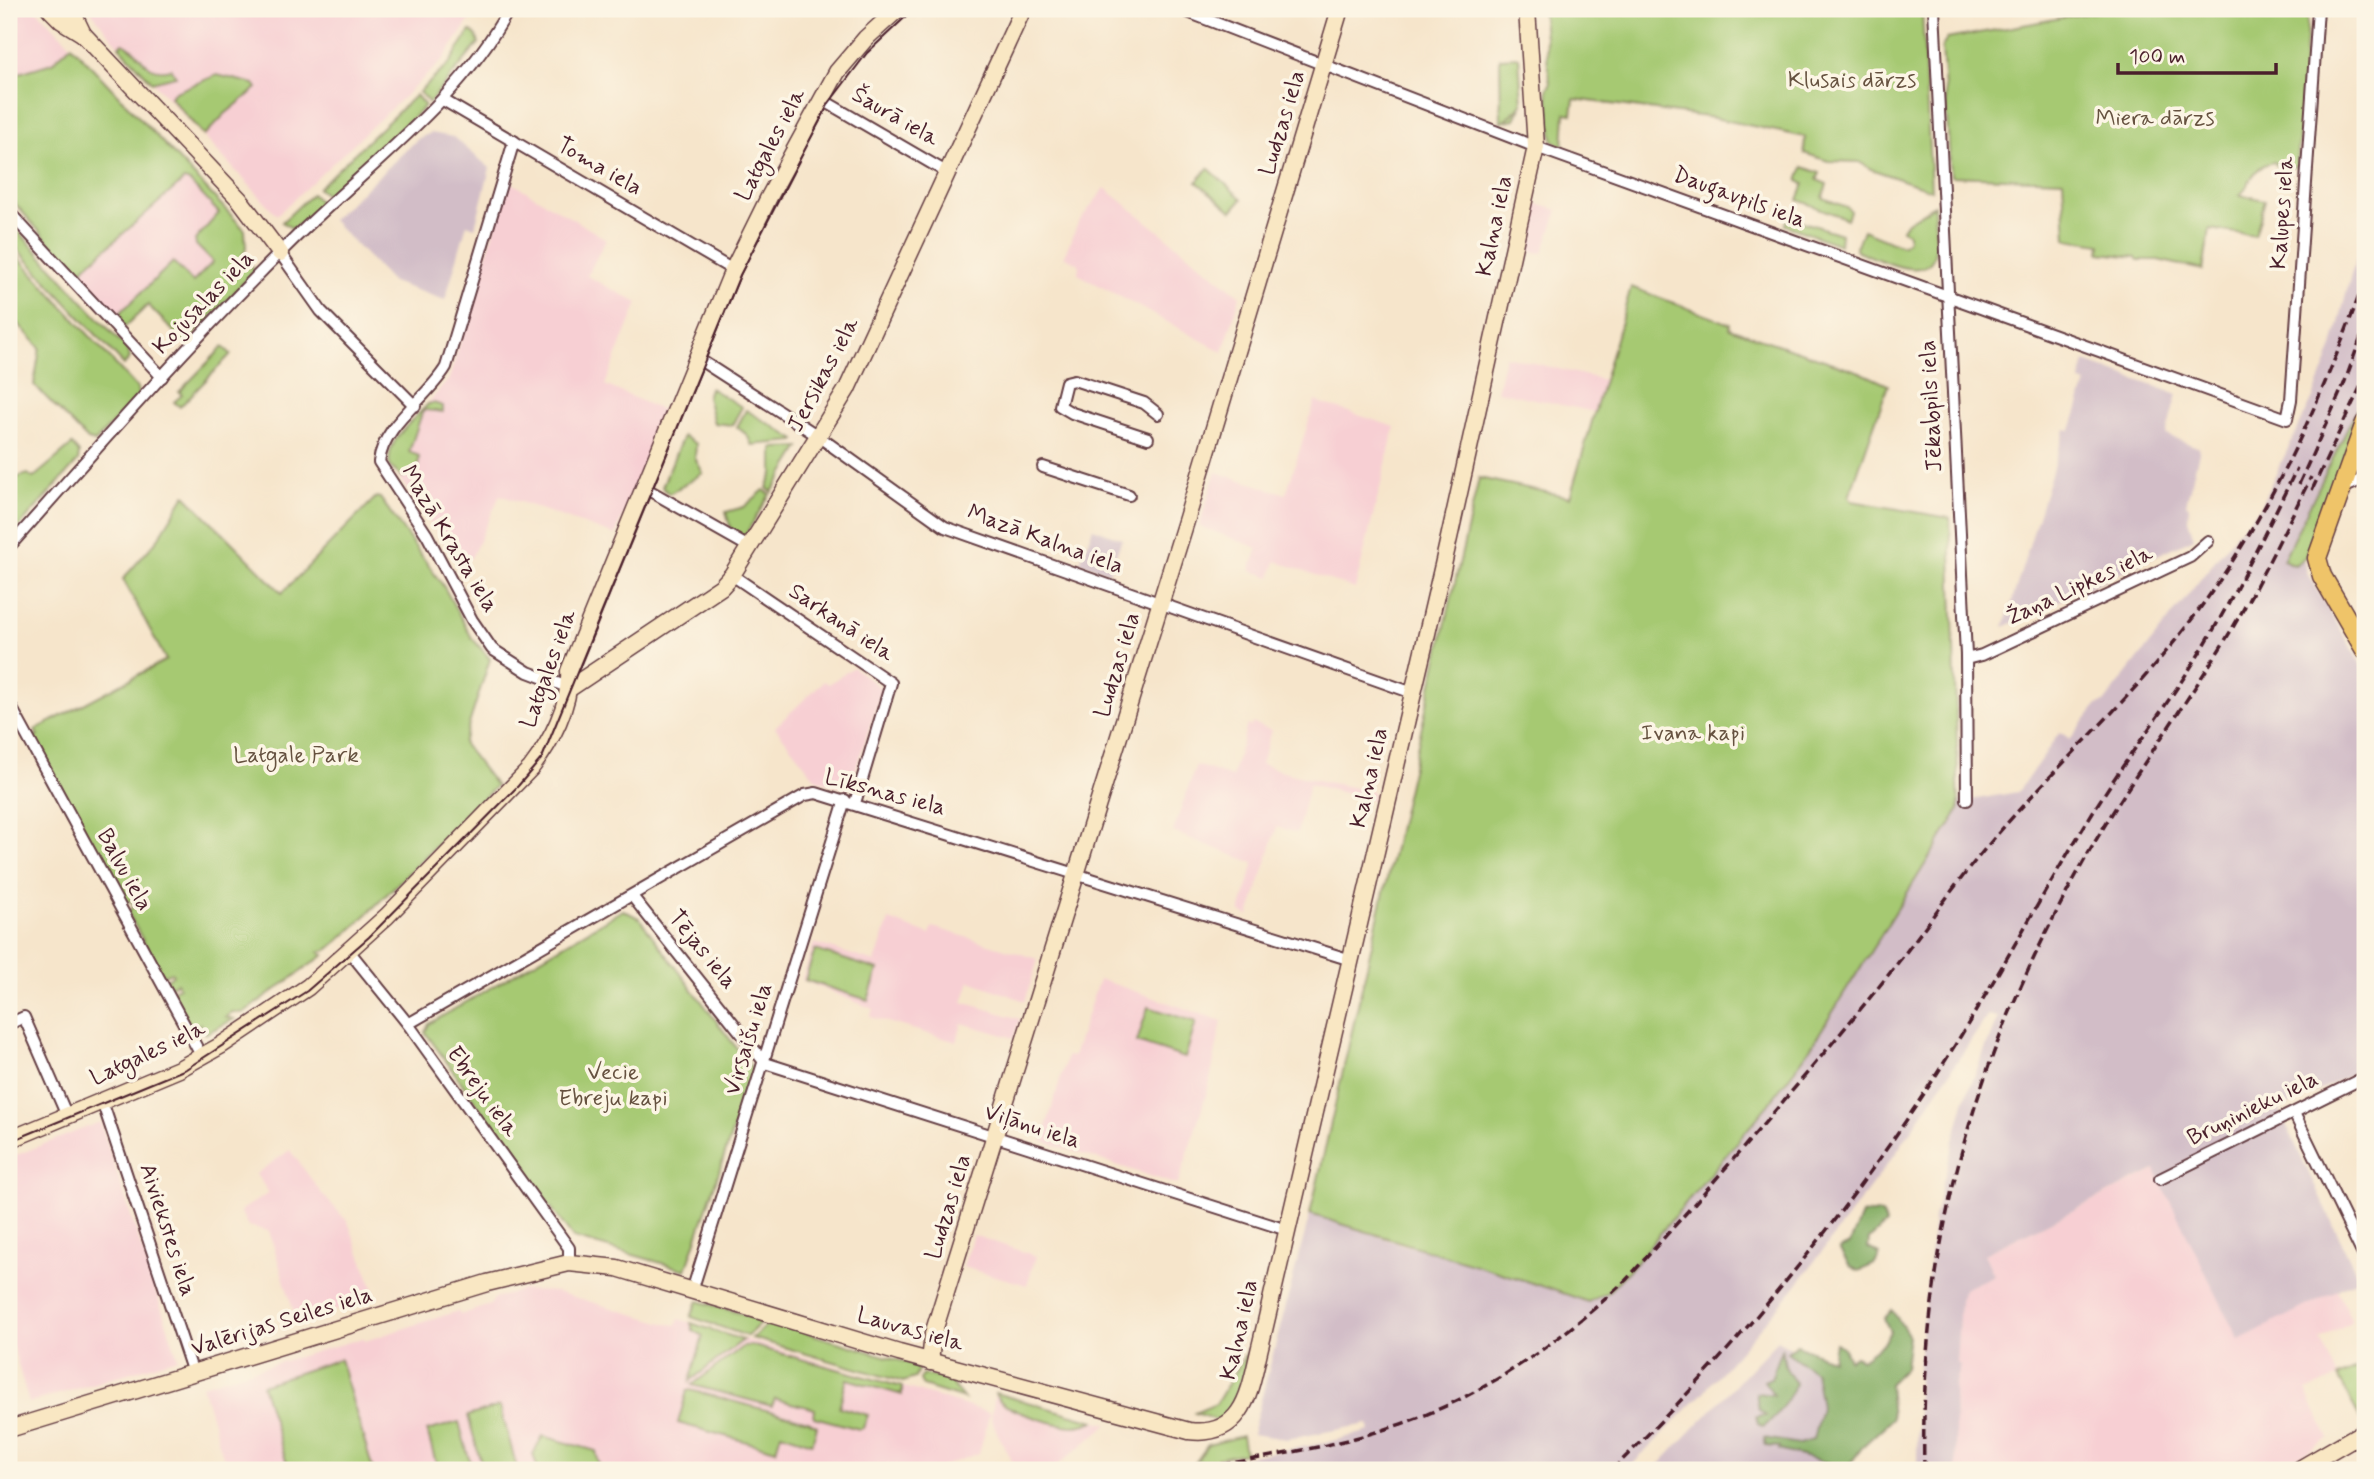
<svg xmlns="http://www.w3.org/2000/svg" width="2374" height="1479" font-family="Mynerve,sans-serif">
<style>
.built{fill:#f7cfd3}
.industrial{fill:#d2bdc7}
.green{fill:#a6c972;stroke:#78744e;stroke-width:2}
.forest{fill:#84ad64;stroke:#676648;stroke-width:2}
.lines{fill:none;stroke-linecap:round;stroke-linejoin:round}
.street-casing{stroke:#643d43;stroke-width:14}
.secondary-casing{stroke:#643d43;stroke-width:19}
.primary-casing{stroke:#643d43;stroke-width:21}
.street{stroke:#fff;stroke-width:10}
.secondary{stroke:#f9e7c3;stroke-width:16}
.primary{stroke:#efc469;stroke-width:18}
.tram{stroke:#4a1f2b;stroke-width:2}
.rail{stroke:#4a1f2b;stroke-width:3.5;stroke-dasharray:10 5;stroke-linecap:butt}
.labels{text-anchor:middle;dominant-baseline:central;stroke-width:7;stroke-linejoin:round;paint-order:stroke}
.park-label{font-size:23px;fill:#665240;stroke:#fcf5e5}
.street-label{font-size:23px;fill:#4a1f2b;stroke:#fcf5e5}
</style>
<rect width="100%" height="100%" fill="#fcf5e5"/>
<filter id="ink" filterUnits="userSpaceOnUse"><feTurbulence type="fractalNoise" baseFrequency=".0143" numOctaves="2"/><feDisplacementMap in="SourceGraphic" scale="14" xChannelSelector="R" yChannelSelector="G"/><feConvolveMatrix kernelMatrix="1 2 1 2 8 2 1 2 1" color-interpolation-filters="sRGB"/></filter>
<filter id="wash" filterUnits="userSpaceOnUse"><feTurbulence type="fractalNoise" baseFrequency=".00686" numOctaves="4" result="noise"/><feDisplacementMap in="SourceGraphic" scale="28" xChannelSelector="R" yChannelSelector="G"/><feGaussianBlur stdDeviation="1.57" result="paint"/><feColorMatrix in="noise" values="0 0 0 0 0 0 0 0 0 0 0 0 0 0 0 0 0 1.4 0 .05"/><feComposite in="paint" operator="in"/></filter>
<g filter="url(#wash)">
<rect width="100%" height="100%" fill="#f6e5cb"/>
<g class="built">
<path d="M9 9H36L71 45 52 63 9 76Z"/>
<path d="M89 9H477L442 61 277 215 119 46Z"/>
<path d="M184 179 222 212 215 261 194 285 174 266 122 320 78 274Z"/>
<path d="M509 181 606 239 587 276 638 303 605 385 666 412 615 535 500 495 471 558 457 562 398 476 421 411 449 379Z"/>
<path d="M1105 188 1240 296 1223 352 1078 274 1079 264 1064 256 1078 223Z"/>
<path d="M1536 204 1558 210 1543 253 1527 251Z"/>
<path d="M1505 356 1604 380 1595 412 1497 391Z"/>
<path d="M1315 401 1395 427 1355 589 1276 561 1271 577 1250 570 1258 548 1199 526 1216 472 1286 494Z"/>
<path d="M853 667 882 689 849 790 816 779 775 727 824 681 829 684Z"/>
<path d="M1252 723 1271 730 1261 764 1294 775 1374 792 1372 800 1309 784 1297 833 1277 827 1249 916 1240 912 1254 863 1173 832 1196 765 1232 777 1247 725 1251 727Z"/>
<path d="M889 920 930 935 933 927 1038 959 1025 1001 970 981 963 1002 1020 1019 1014 1038 962 1023 957 1042 870 1017 873 1009 802 980 814 943 875 962Z"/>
<path d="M1099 979 1222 1021 1209 1085 1178 1185 1042 1141 1067 1056 1073 1057Z"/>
<path d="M100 1122 178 1358 29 1403 13 1347 9 1348V1261L12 1260 9 1246V1158Z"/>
<path d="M290 1150 322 1194 348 1222 377 1298 297 1322 269 1231 248 1226 240 1211 269 1193 256 1174Z"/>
<path d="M2156 1170 2239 1339 2337 1290 2352 1321 2320 1340 2338 1377 2306 1391 2329 1439 2274 1470H1956L1954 1386 1960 1365 1956 1363 1960 1301 1964 1289 1994 1275 1984 1254Z"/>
<path d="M973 1235 1036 1256 1027 1285 963 1267Z"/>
<path d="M522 1290 557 1292 667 1324 676 1325 679 1319 990 1413 979 1453 934 1470H227L202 1385 363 1338 365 1341 458 1311 460 1315 490 1305 494 1299Z"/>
<path d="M995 1393 1108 1424 1052 1470 1012 1462 991 1420Z"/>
</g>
<g class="industrial">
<path d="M431 133 453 137 490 168 475 227 467 224 445 300 392 282 332 220 419 138Z"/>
<path d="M2365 234V397L2302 556 2308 575 2365 671V1068L2279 1110 2359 1279 2239 1340 2155 1170 1984 1254 1994 1275 1964 1289 1960 1301 1956 1363 1960 1365 1954 1386 1956 1470H1917L1918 1371 1934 1217 1964 1102 1998 1017 1988 1015 1896 1153 1793 1290 1701 1395 1627 1470H1175L1324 1443 1370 1431 1368 1424 1287 1439 1252 1434 1310 1214 1403 1245 1442 1253 1588 1302 1608 1292 1768 1105 1809 1050 1959 811V802L2018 792 2060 732 2070 739 2097 705 2104 703 2238 531 2258 510 2313 398 2333 347 2351 274Z"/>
<path d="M2085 362 2177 394 2166 435 2200 448 2186 504 2189 506 2188 520 2194 538 2004 627 2065 429 2071 430 2086 384 2080 381Z"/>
<path d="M1093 528 1122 539 1109 573 1080 562Z"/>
<path d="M1778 1340 1822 1369 1831 1413 1817 1461 1845 1470H1654Z"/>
</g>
<g class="green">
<path d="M1542 9H1922L1931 190 1871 169 1859 162 1828 161 1804 153 1805 137 1714 118 1574 99 1572 114 1565 113 1563 147 1553 141 1547 90 1550 84Z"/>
<path d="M2110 9H2308L2297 167 2276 166 2275 162C2252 165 2253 181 2240 195L2265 200 2255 236 2210 229 2203 270 2158 260H2138L2136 257 2100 253 2101 244 2066 239 2063 180 1951 176 1942 47 1947 39Z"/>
<path d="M470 31 476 35 479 43 429 103 419 92 449 64Z"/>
<path d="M123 43C145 52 142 76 171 69L176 76 152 82 119 46Z"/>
<path d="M71 45 245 230 246 248 241 259 243 264 253 267 254 272 188 341H183L148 305 125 327 119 320 121 312 173 262 193 282 213 262 196 245 195 240 219 213 190 182 184 180 77 274 9 197V76L52 63Z"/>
<path d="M1519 57 1522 104 1504 121 1521 107 1515 119 1501 122 1500 58Z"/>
<path d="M217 75 254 84 257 88 225 114 204 136 170 97 175 92Z"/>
<path d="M416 95 425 106 334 193 325 195 318 188Z"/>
<path d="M1803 167 1820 173 1817 180 1827 184 1823 198 1847 207 1850 211 1847 219 1798 200 1804 184 1798 181Z"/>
<path d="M1208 168 1242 199 1232 211 1197 182Z"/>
<path d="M312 194 319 201 318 209 293 229 282 222Z"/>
<path d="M1934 205C1934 220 1937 236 1935 250 1931 288 1875 257 1855 250L1863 230 1902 246 1908 240V233L1902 229 1907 222Z"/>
<path d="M1788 217 1841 234 1840 245 1785 225Z"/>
<path d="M9 221 128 350 130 358 124 365 9 240Z"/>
<path d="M9 247 137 388 138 396 95 442 88 440 34 385 40 348 9 313Z"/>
<path d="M1631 287 1730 324 1729 328 1860 372 1888 385 1849 497 1852 501 1950 518 1959 810 1809 1050 1768 1105 1632 1267 1608 1292 1588 1302C1496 1269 1403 1244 1310 1214L1479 478 1570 497Z"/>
<path d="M223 347 231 354 180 407 174 402 182 395 179 392Z"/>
<path d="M710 388 742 407 732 425 714 423 707 397Z"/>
<path d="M2365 393V402L2306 556 2295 565 2283 560Z"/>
<path d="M433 403 443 406V412L425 410 422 413 409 452 419 456 418 470 402 477 390 467C384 441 413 421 428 404Z"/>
<path d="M746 410 796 440 795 441 752 445 747 435 737 427Z"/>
<path d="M683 436 696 444 695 458 703 473 669 494 662 487Z"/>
<path d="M72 445 79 453 78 461 9 538V480L28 474 33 478Z"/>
<path d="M800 447 772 492 767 488 773 474V448Z"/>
<path d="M764 490 770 494 744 537 731 530 726 512 744 507Z"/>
<path d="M185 495 282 593 376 497 380 498 444 587 472 638 490 659 463 743 496 786 354 927 329 949 319 952 324 955 243 1013 232 1012 226 1017 234 1019 205 1034 200 1024 195 1035 171 991 179 987 177 983 169 987 165 980 173 975 171 972 162 976 127 911 134 907 131 900 124 904 31 736H38L35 730 166 660 123 579 158 539Z"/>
<path d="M623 910 639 918 753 1070 686 1270 573 1238 425 1032 429 1024Z"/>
<path d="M815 950 878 970 868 1000 805 980Z"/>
<path d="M1148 1007 1196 1022 1185 1058 1137 1042Z"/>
<path d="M698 1301 764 1320 747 1336 691 1317Z"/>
<path d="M770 1322 915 1365 918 1369 915 1378 903 1382 752 1338Z"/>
<path d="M691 1323 743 1340 690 1381 703 1336 693 1330Z"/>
<path d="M750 1345 902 1387V1395L847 1379 839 1407 868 1415 863 1428 859 1429 814 1417 815 1409 775 1399 772 1406 692 1385 741 1348Z"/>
<path d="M1250 1347 1239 1396 1233 1410 1219 1421 1195 1413 1216 1404Z"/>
<path d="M340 1359 373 1470H289L262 1385Z"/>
<path d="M2365 1365V1418L2361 1420 2338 1377Z"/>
<path d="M922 1374 949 1380 964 1399 923 1386 920 1380Z"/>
<path d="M690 1390 808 1421 817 1426 812 1443 781 1433 776 1450 678 1423 687 1391Z"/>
<path d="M995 1393 1094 1421C1087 1424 1081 1426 1073 1426 1056 1425 998 1410 995 1393Z"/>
<path d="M500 1406 517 1468 483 1470 468 1416Z"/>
<path d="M459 1422 472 1470H438L427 1431Z"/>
<path d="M543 1436 596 1451 600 1470H538L533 1454Z"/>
<path d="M1242 1436 1245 1453 1195 1463 1208 1445Z"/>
</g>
<g class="forest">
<path d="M1877 1212 1883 1215 1886 1224 1869 1239 1868 1248 1880 1254 1875 1264 1859 1271 1850 1266 1839 1249 1850 1244 1862 1215Z"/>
<path d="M1892 1310 1909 1336 1905 1368 1889 1384 1892 1419 1864 1445 1847 1468 1779 1450 1780 1447 1766 1446 1764 1438 1799 1444 1813 1440 1821 1407 1815 1372 1787 1352 1797 1345 1832 1360 1835 1343 1843 1347 1849 1360 1855 1356 1862 1359 1885 1342 1890 1331 1884 1319Z"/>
<path d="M1782 1350 1786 1368 1795 1383C1794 1393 1772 1423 1763 1427L1758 1424 1756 1416H1766L1759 1410 1756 1393 1774 1395 1764 1381 1771 1378Z"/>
</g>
</g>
<g filter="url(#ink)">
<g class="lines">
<defs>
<g id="street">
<path d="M1180 9 1536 147 2287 419 2291 400 2318 9"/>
<path d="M1934 9 1966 655 1967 800"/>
<path d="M821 99 948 173"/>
<path d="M443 100 733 270"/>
<path d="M514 141 446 367C427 399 383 424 379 462L427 535 472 620 492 649 528 672 570 688"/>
<path d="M9 212 162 377"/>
<path d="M280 253 321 311 415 406"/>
<path d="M697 358 818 436 945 527 1413 693"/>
<path d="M1148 438 1072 413 1060 406 1066 382 1074 380 1144 403 1158 414"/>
<path d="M1043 467 1129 495"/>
<path d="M645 488 749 547"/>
<path d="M2339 490 2365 478"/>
<path d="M9 547C102 442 196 335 297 236 370 164 459 101 509 9"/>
<path d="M732 575 891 683 855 803"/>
<path d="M1966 655 1970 658 1982 655 2190 557 2208 541"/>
<path d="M9 703 202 1057"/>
<path d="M632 896 765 1063"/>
<path d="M349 951 408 1024 569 1248V1263"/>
<path d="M9 1024 24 1017 67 1116"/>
<path d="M408 1024 805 795 816 793 1351 960"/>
<path d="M765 1063 1287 1230"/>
<path d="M102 1101 193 1373"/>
<path d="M2294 1113 2365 1259"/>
<path d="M2160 1179 2365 1077"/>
<path d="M692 1291 845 800"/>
</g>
<g id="secondary">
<path d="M50 9 62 21 83 34 240 200 280 253"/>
<path d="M71 9 83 34"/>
<path d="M570 688 721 587 732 575 847 389 1023 9"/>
<path d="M9 1140 179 1069 220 1046 308 987 387 916 531 768C551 742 571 704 569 671L733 270 769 197 837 72 866 38 898 9"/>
<path d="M930 1362 933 1334 1187 518 1340 9"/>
<path d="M9 1429 487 1283 569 1263 617 1268 899 1353 1189 1431C1247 1438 1250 1386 1261 1343L1443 565 1536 147 1527 9"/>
<path d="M2298 1470 2365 1431"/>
</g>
<path id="primary" d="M2365 423 2317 558 2322 576 2365 650"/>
</defs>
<use href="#street" class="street-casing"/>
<use href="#secondary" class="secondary-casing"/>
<use href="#primary" class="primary-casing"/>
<use href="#street" class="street"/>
<use href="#secondary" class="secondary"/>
<use href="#primary" class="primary"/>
<path class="tram" d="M9 1142 186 1069 307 991 369 937 518 786 542 758 740 275 829 103 867 53 914 9"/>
<g class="rail">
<path d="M2299 484 2344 384 2365 326"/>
<path d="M2312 490 2365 377"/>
<path d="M1191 1470C1258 1458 1325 1449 1389 1428 1480 1399 1557 1345 1626 1280 1712 1185 1796 1088 1877 989 1915 943 1947 894 1985 849 2041 781 2108 722 2164 654 2257 544 2317 414 2365 279"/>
<path d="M1612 1470C1745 1341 1863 1195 1960 1037 2003 967 2042 895 2085 825 2118 769 2159 717 2194 662 2233 600 2265 533 2297 468"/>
<path d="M1924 1470C1919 1239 1977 1047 2092 847 2131 779 2177 717 2219 650 2254 595 2282 535 2311 477"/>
</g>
</g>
</g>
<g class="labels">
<g class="park-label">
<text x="1852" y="81">Klusais dārzs</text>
<text x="2155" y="119">Miera dārzs</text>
<text x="1693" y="734">Ivana kapi</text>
<text x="296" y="756">Latgale Park</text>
<text x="613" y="1073">Vecie<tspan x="613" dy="26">Ebreju kapi</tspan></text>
</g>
<g class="street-label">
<text transform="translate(895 117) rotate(30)">Šaurā iela</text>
<text transform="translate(1283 123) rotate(-73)">Ludzas iela</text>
<text transform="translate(771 145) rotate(-62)">Latgales iela</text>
<text transform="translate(599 167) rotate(30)">Toma iela</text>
<text transform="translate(1739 198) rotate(20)">Daugavpils iela</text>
<text transform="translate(2283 213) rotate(-86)">Kalupes iela</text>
<text transform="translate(1495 226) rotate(-78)">Kalna iela</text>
<text transform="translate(204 303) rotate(-46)">Kojusalas iela</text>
<text transform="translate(824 375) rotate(-62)">Jersikas iela</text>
<text transform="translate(1932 406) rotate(-93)">Jēkabpils iela</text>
<text transform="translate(449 539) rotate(59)">Mazā Krasta iela</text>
<text transform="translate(1045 540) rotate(20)">Mazā Kalna iela</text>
<text transform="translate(2080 586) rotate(-25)">Žaņa Lipkes iela</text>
<text transform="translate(841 623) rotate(34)">Sarkanā iela</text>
<text transform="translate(1118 665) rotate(-73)">Ludzas iela</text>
<text transform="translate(549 669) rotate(-70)">Latgales iela</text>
<text transform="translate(1370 778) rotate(-77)">Kalna iela</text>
<text transform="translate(885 793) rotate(15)">Līksnas iela</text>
<text transform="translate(124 870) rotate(61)">Balvu iela</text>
<text transform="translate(702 950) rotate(51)">Tējas iela</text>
<text transform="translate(749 1039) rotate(-73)">Virsaišu iela</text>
<text transform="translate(148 1054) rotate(-25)">Latgales iela</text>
<text transform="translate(482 1092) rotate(54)">Ebreju iela</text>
<text transform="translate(2253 1109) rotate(-26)">Bruņinieku iela</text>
<text transform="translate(1032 1127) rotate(18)">Viļānu iela</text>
<text transform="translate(949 1207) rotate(-73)">Ludzas iela</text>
<text transform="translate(167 1230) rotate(72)">Aiviekstes iela</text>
<text transform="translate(282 1322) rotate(-17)">Valērijas Seiles iela</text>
<text transform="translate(910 1330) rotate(16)">Lauvas iela</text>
<text transform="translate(1240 1330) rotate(-77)">Kalna iela</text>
</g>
</g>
<rect width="2374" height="1479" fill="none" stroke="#fcf5e5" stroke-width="35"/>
<path d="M2118 63v10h158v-10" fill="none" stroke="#4a1f2b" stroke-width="3.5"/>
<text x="2129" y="63" font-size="21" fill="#4a1f2b" stroke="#fcf5e5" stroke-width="5" paint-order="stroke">100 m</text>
</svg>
